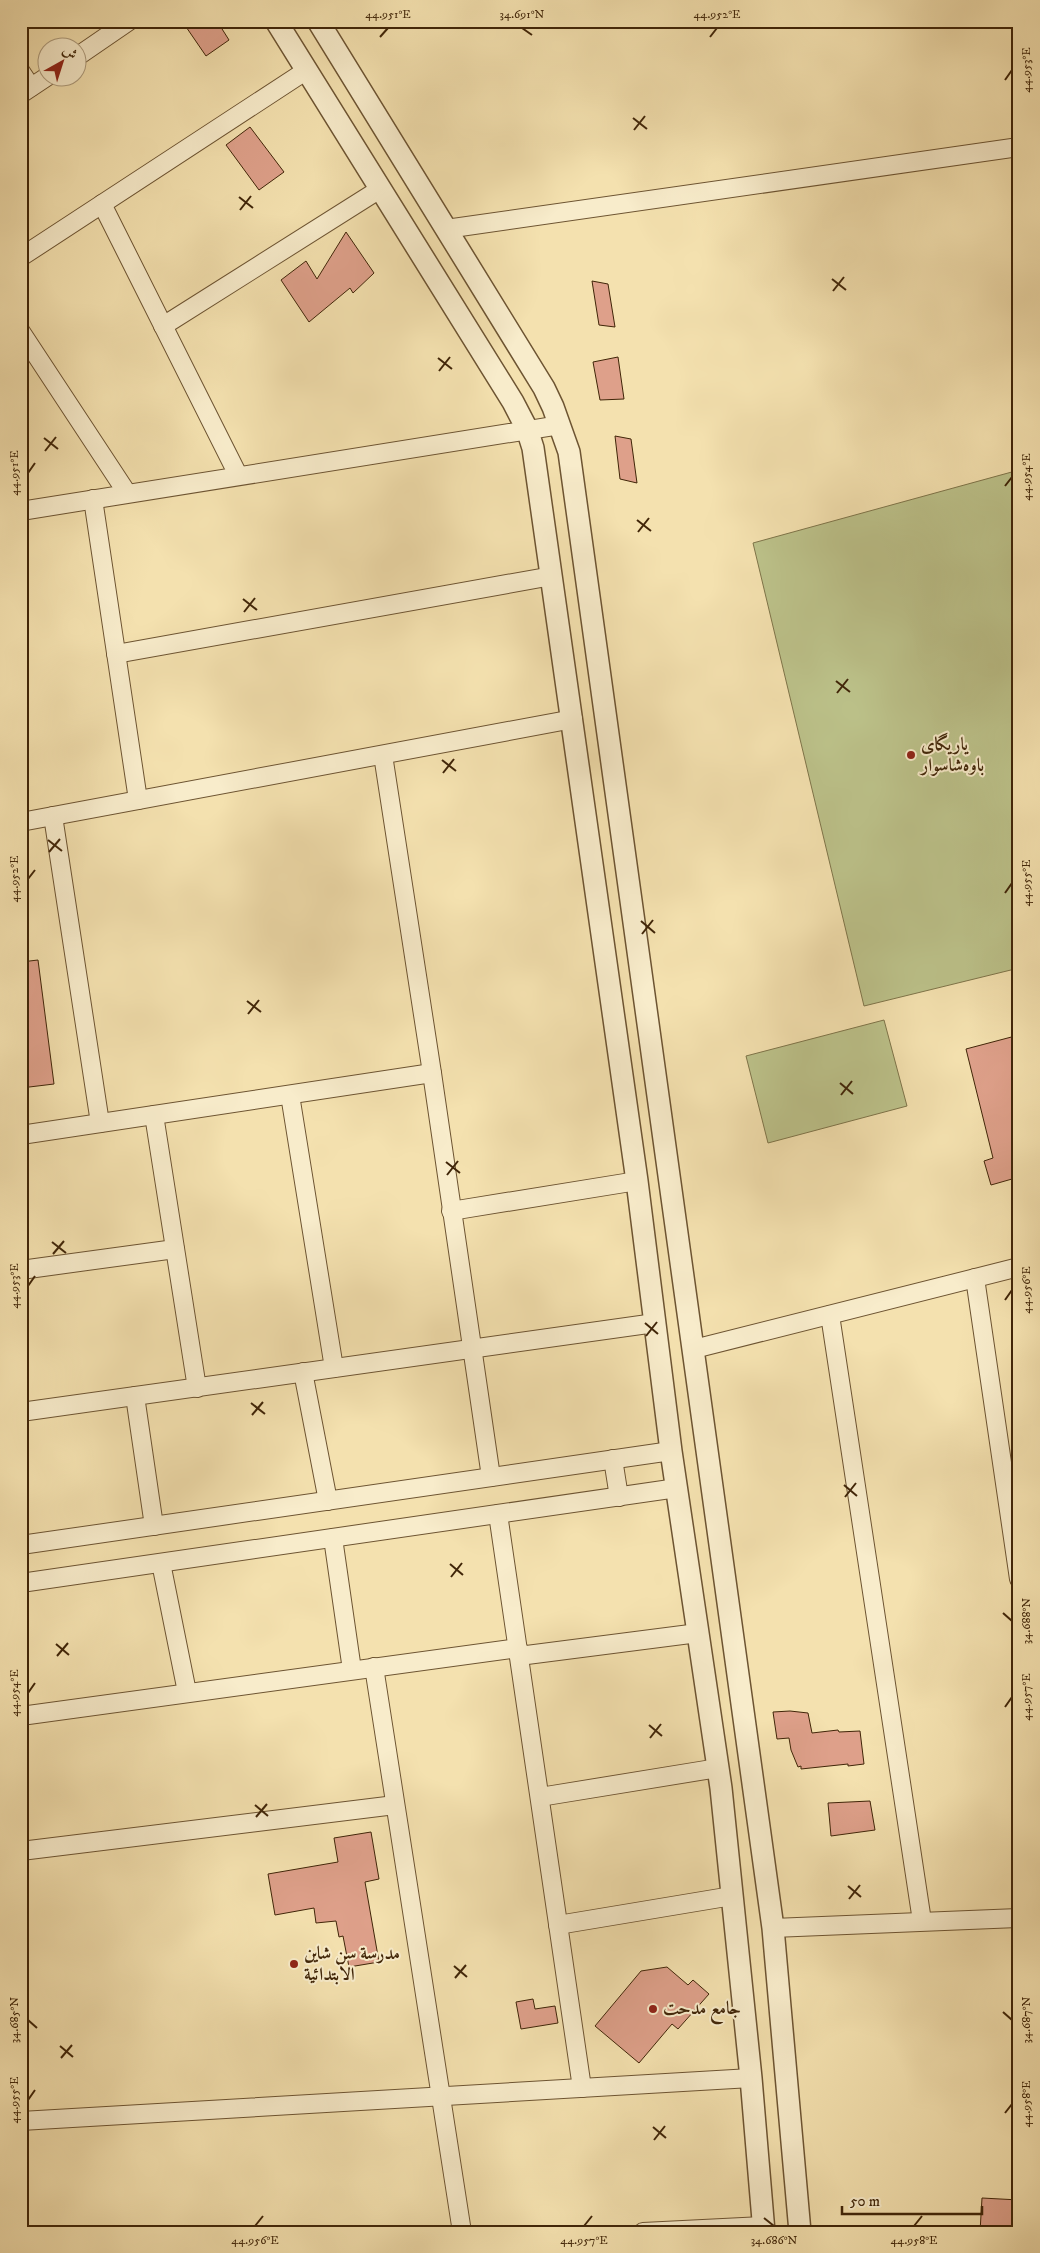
<svg xmlns="http://www.w3.org/2000/svg" width="1040" height="2253" font-family="'IM FELL DW Pica',Amiri,serif">
<style>
.green{fill:#bcc28a;stroke:#7e7449}
.building{fill:#dea08a;stroke:#402508}
.lines{fill:none;stroke-linecap:round;stroke-linejoin:round}
.minor-casing{stroke:#6d5432;stroke-width:20}
.tertiary-casing{stroke:#6d5432;stroke-width:24}
.minor{stroke:#f8eccb;stroke-width:18}
.tertiary{stroke:#f8eccb;stroke-width:21}
.ticks{fill:none;stroke:#402508;stroke-width:2}
.poi-dot{fill:#8f2418;stroke:#f8eccb;stroke-width:2}
.labels{text-anchor:middle;dominant-baseline:central;stroke-width:4;stroke-linejoin:round;paint-order:stroke}
.poi-label{font-size:18px;font-weight:bold;fill:#402508;stroke:#f8eccb;text-anchor:start}
.neatline{fill:none;stroke:#402508;stroke-width:2}
.ticks-label{font-size:12px;text-anchor:middle;fill:#402508}
</style>
<rect width="100%" height="100%" fill="#f4e1af"/>
<filter id="stains"><feTurbulence type="fractalNoise" baseFrequency=".004" numOctaves="4"/><feColorMatrix values="0 0 0 0 .2 0 0 0 0 .09 0 0 0 0 .02 0 0 0 .5 -.17"/></filter>
<radialGradient id="worn" r=".72"><stop offset=".6" stop-color="#630" stop-opacity="0"/><stop offset="1" stop-color="#630" stop-opacity=".3"/></radialGradient>
<g class="green">
<path d="M1019 470V968L864 1006 753 543Z"/>
<path d="M884 1020 907 1106 768 1143 746 1056Z"/>
</g>
<g class="building">
<path d="M182 21H217L229 40 206 56Z"/>
<path d="M250 127 284 172 259 190 226 145Z"/>
<path d="M346 232 374 273 353 293 350 288 309 322 281 280 306 261 317 279Z"/>
<path d="M592 281 608 284 615 327 599 325Z"/>
<path d="M618 357 624 399 600 400 593 362Z"/>
<path d="M615 436 631 439 637 483 620 479Z"/>
<path d="M38 960 54 1084 21 1088V1059L25 1058 21 1030V962Z"/>
<path d="M1019 1035V1177L991 1185 984 1161 993 1158 966 1049Z"/>
<path d="M790 1711 808 1713 812 1733 838 1730 839 1732 860 1731 864 1764 848 1766V1764L801 1769V1766L798 1767 791 1750 789 1738 777 1739 773 1712Z"/>
<path d="M870 1801 875 1830 831 1836 828 1803Z"/>
<path d="M371 1832 379 1879 365 1882 379 1962 349 1967 343 1936 339 1937 336 1921 316 1923 314 1908 275 1915 268 1874 338 1862 334 1838Z"/>
<path d="M667 1967 688 1985 693 1980 709 1994 678 2029 672 2024 639 2063 595 2026 641 1971Z"/>
<path d="M533 1999 535 2009 555 2006 558 2023 521 2029 516 2002Z"/>
<path d="M982 2198 1019 2200V2232H980Z"/>
</g>
<g class="lines">
<defs>
<g id="minor">
<path d="M78 56 129 21"/>
<path d="M21 72 31 87"/>
<path d="M21 94 48 76"/>
<path d="M102 204 238 475"/>
<path d="M446 229 1019 147"/>
<path d="M21 257 307 70"/>
<path d="M163 326 380 189"/>
<path d="M21 332 127 493"/>
<path d="M93 499 138 800"/>
<path d="M21 511 560 425"/>
<path d="M116 654 552 576"/>
<path d="M383 755 432 1073 491 1477"/>
<path d="M53 816 100 1123"/>
<path d="M21 822 573 719"/>
<path d="M290 1095 334 1368"/>
<path d="M154 1115 197 1388"/>
<path d="M21 1135 432 1073"/>
<path d="M451 1211 637 1181"/>
<path d="M21 1270 175 1249"/>
<path d="M975 1278 1019 1579"/>
<path d="M830 1315 922 1921"/>
<path d="M694 1349 1019 1267"/>
<path d="M303 1372 328 1501"/>
<path d="M135 1396 154 1526"/>
<path d="M21 1412 655 1323"/>
<path d="M613 1459 619 1497"/>
<path d="M498 1514 582 2088"/>
<path d="M333 1538 352 1670"/>
<path d="M21 1545 671 1451"/>
<path d="M161 1563 187 1692"/>
<path d="M21 1583 677 1488"/>
<path d="M519 1656 698 1633"/>
<path d="M374 1667 462 2232"/>
<path d="M21 1716 518 1648"/>
<path d="M540 1797 718 1768"/>
<path d="M21 1851 395 1805"/>
<path d="M558 1925 732 1896"/>
<path d="M773 1928 1019 1918"/>
<path d="M21 2121 751 2078"/>
<path d="M643 2232 763 2226"/>
</g>
<g id="tertiary">
<path d="M276 21 513 402 527 429 533 448 637 1181 671 1451 721 1788 751 2078 764 2232"/>
<path d="M318 21 544 388 553 407 569 452 773 1928 800 2232"/>
</g>
</defs>
<use href="#minor" class="minor-casing"/>
<use href="#tertiary" class="tertiary-casing"/>
<use href="#minor" class="minor"/>
<use href="#tertiary" class="tertiary"/>
</g>
<path class="ticks" d="M522 28 532 35M380 37 388 28M710 37 717 28M1005 80 1012 70M633 118 647 129M634 130 645 116M239 197 253 208M240 210 251 196M832 279 846 290M833 291 844 277M438 358 452 369M439 371 450 357M44 438 58 449M45 451 56 437M28 473 35 463M1005 486 1012 477M637 520 651 531M638 532 649 518M243 599 257 610M244 612 255 598M836 681 850 692M837 693 848 679M442 760 456 771M443 773 454 759M48 840 62 851M49 852 60 839M28 879 35 870M1005 893 1012 883M641 921 655 933M642 934 653 920M247 1001 261 1012M248 1014 259 1000M840 1083 853 1094M841 1095 852 1081M446 1162 460 1173M447 1175 458 1161M52 1242 66 1253M53 1254 64 1241M28 1286 35 1276M1005 1300 1012 1290M645 1323 658 1334M646 1336 657 1322M251 1403 265 1414M252 1415 263 1402M844 1485 857 1496M845 1497 856 1483M450 1564 463 1575M451 1577 462 1563M1003 1613 1012 1621M56 1644 69 1655M57 1656 68 1643M28 1693 35 1683M1005 1707 1012 1697M649 1725 662 1736M650 1738 661 1724M255 1805 268 1816M256 1817 267 1804M848 1886 861 1897M849 1899 860 1885M454 1966 467 1977M455 1978 466 1965M1003 2012 1012 2020M28 2020 37 2028M60 2046 73 2057M61 2058 72 2045M28 2100 35 2090M1005 2113 1012 2104M653 2127 666 2138M654 2140 665 2126M764 2218 774 2226M255 2226 263 2216M584 2226 592 2216M914 2226 922 2216"/>
<g class="poi-dot">
<circle cx="911" cy="755" r="5"/>
<circle cx="294" cy="1964" r="5"/>
<circle cx="653" cy="2009" r="5"/>
</g>
<g class="labels">
<g class="poi-label">
<text x="921" y="745">یاریگای<tspan x="921" dy="21">باوەشاسوار</tspan></text>
<text x="304" y="1954">مدرسة سن شاين<tspan x="304" dy="21">الابتدائية</tspan></text>
<text x="663" y="2009">جامع مدحت</text>
</g>
</g>
<rect width="1040" height="2253" fill="none" stroke="#f4e1af" stroke-width="55"/>
<g transform="translate(62 62) rotate(39)"><circle r="24" fill="#f8eccb" stroke="#ae9c7d"/>
<path d="M0-4L9 19L0 12L-9 19Z" fill="#8f2418"/>
<text y="-8" font-size="14" font-weight="bold" text-anchor="middle" fill="#402508">ش</text>
</g>
<path d="M842 2206v8h140v-8" fill="none" stroke="#402508" stroke-width="2.5"/>
<text x="850" y="2206" font-size="15" fill="#402508" stroke="#f8eccb" stroke-width="4" paint-order="stroke">50 m</text>
<rect x="28" y="28" width="984" height="2198" class="neatline"/>
<g class="ticks-label">
<text x="388" y="18">44.951°E</text>
<text x="522" y="18">34.691°N</text>
<text x="717" y="18">44.952°E</text>
<text transform="translate(1026 70) rotate(-90)" y="4">44.953°E</text>
<text transform="translate(14 473) rotate(-90)" y="4">44.951°E</text>
<text transform="translate(1026 477) rotate(-90)" y="4">44.954°E</text>
<text transform="translate(14 879) rotate(-90)" y="4">44.952°E</text>
<text transform="translate(1026 883) rotate(-90)" y="4">44.955°E</text>
<text transform="translate(14 1286) rotate(-90)" y="4">44.953°E</text>
<text transform="translate(1026 1290) rotate(-90)" y="4">44.956°E</text>
<text transform="translate(1026 1621) rotate(-90)" y="4">34.688°N</text>
<text transform="translate(14 1693) rotate(-90)" y="4">44.954°E</text>
<text transform="translate(1026 1697) rotate(-90)" y="4">44.957°E</text>
<text transform="translate(14 2020) rotate(-90)" y="4">34.685°N</text>
<text transform="translate(1026 2020) rotate(-90)" y="4">34.687°N</text>
<text transform="translate(14 2100) rotate(-90)" y="4">44.955°E</text>
<text transform="translate(1026 2104) rotate(-90)" y="4">44.958°E</text>
<text x="255" y="2244">44.956°E</text>
<text x="584" y="2244">44.957°E</text>
<text x="774" y="2244">34.686°N</text>
<text x="914" y="2244">44.958°E</text>
</g>
<rect width="100%" height="100%" filter="url(#stains)"/>
<rect width="100%" height="100%" fill="url(#worn)"/>
</svg>
